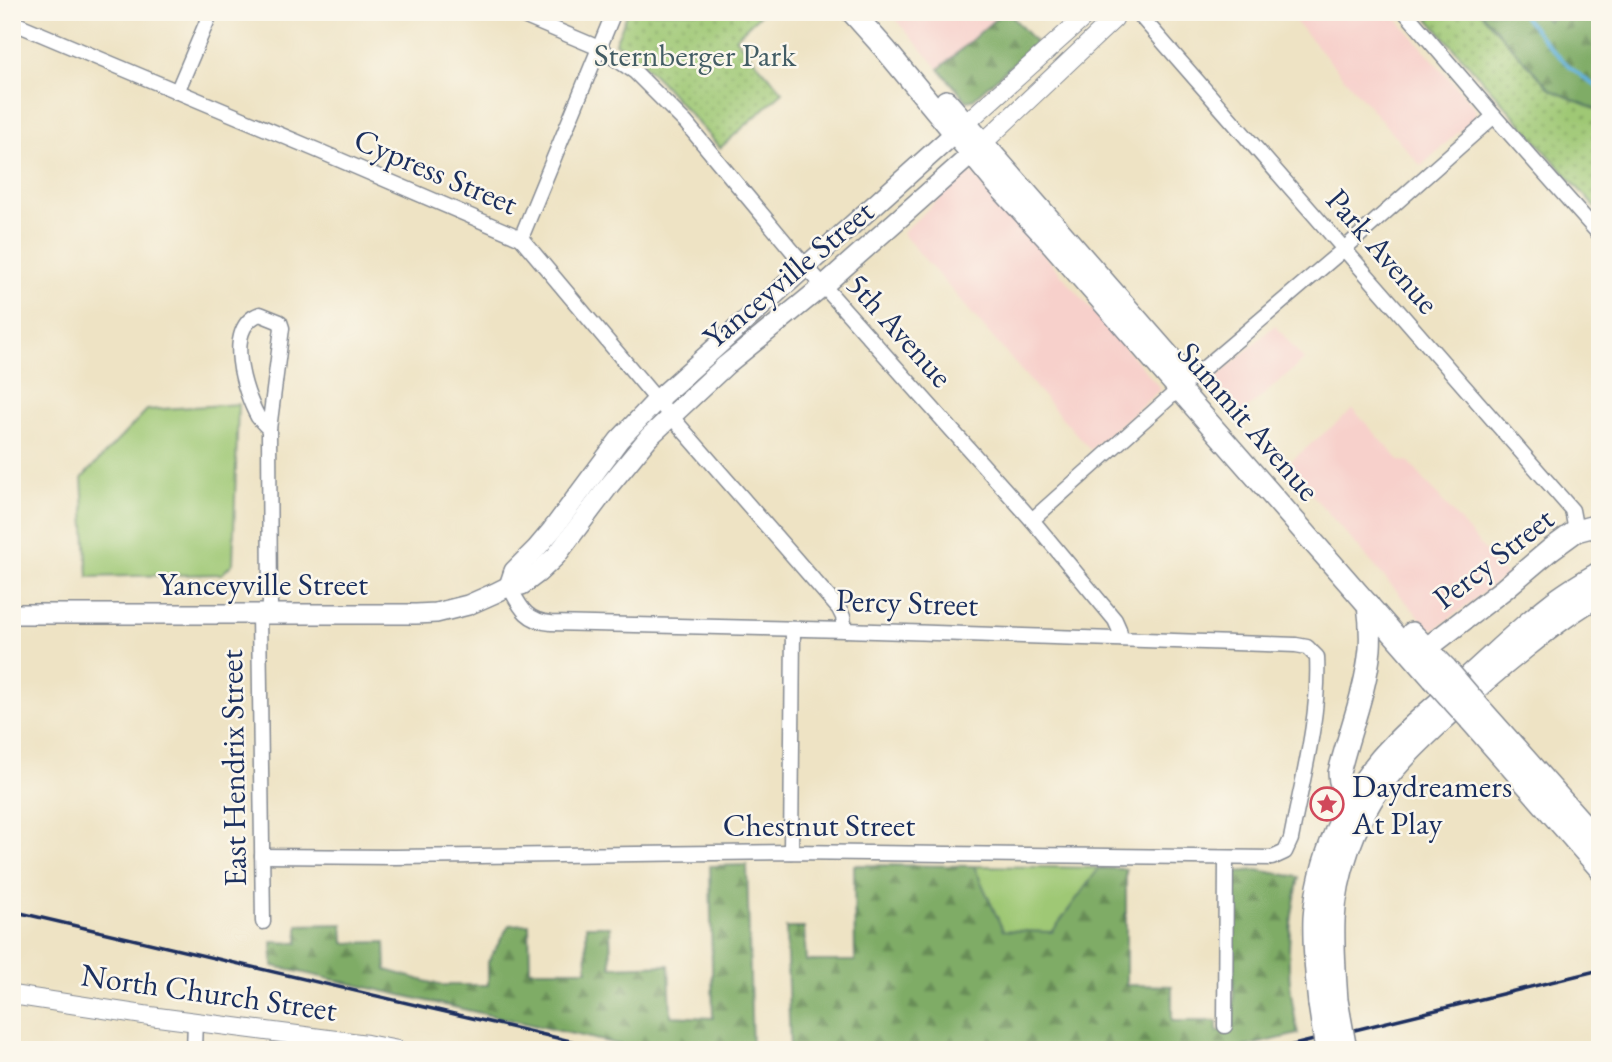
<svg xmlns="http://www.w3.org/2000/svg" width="1612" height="1062" font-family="'EB Garamond',serif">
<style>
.built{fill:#f7d0cb}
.grass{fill:url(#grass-dots);stroke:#5d7c69;stroke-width:2}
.forest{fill:url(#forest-firs);stroke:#4d6e62;stroke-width:2}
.garden{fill:#9fc874;stroke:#5d7c69;stroke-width:2}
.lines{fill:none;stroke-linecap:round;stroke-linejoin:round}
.stream{stroke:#63b3de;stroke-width:3.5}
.minor-casing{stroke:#848991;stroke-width:17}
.tertiary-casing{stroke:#848991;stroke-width:20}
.secondary-casing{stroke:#848991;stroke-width:22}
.primary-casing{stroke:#848991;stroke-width:24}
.minor{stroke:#fff;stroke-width:14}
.tertiary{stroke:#fff;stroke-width:18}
.secondary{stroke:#fff;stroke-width:19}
.primary{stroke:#fff;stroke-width:21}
.rail{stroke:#1b2f5e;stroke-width:3.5}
.primary-bridge-casing{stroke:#848991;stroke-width:24;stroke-linecap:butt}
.primary-bridge{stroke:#fff;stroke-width:21}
.labels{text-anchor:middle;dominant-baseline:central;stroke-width:5;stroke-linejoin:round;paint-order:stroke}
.park-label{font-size:32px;fill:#435d65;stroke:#fbf7ec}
.street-label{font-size:32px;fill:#1b2f5e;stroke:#fbf7ec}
.poi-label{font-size:32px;fill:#1b2f5e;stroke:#fbf7ec;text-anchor:start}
</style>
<defs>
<pattern id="grass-dots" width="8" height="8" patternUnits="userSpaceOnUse" patternTransform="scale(1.75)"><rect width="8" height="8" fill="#9fc874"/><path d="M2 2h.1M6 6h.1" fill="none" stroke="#81a362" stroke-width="1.8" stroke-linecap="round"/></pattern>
<pattern id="forest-firs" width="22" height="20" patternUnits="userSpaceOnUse" patternTransform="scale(1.75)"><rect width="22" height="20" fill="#7fac66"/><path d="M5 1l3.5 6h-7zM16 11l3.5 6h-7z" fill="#678c57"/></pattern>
</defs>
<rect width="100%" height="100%" fill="#fbf7ec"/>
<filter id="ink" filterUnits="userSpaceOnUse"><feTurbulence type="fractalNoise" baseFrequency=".0143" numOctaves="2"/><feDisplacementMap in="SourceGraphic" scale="14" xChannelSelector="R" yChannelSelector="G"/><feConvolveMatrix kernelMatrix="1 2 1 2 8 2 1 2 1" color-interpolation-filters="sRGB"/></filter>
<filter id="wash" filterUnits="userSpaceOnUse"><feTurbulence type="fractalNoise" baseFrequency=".00686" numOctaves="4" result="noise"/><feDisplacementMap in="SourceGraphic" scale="28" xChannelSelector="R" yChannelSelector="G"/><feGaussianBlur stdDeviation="1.57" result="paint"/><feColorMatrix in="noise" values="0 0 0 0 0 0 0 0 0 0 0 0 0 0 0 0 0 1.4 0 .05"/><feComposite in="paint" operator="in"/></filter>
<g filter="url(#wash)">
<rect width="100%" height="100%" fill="#eee3c4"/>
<g class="built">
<path d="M889 12H1003L939 69Z"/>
<path d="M1287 12H1391L1476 109 1474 118 1421 166Z"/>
<path d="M967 173 974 174 1161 389 1090 450 902 233Z"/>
<path d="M1275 325 1304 360 1241 414 1212 381Z"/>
<path d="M1353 409 1400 461 1409 462 1506 575 1436 629 1429 628 1286 465Z"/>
</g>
<g class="grass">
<path d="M628 12H763L735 38 783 92 720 148 661 82 638 59 615 43Z"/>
<path d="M1424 12H1480L1551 90 1598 109 1600 111V213L1423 13Z"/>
</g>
<g class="forest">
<path d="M1003 12H1008L1036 43 972 100 967 101 939 69Z"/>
<path d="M1480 12H1540L1548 21 1560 12H1600V111L1551 90Z"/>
<path d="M747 865 752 1050H643L273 966 272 942 298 943V925L343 924 344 943 385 942 386 970 439 985H488V962L509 925 529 924 530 970H587L586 926H610L611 967 669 965 671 1016 713 1018 710 866Z"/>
<path d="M854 865 974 866 1003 930 1052 932 1099 868 1126 869V985L1172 986V1021H1217V1032L1233 1026 1235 872 1257 870 1299 877C1294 902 1289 927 1289 953 1288 980 1293 1008 1298 1034L1231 1050H790L786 928H804L806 961H855Z"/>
</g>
<g class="garden">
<path d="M238 404 233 563 222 574 88 577 82 478 147 410Z"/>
<path d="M974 866 1099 868 1052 932 1003 930Z"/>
</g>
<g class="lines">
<path class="stream" d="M1520 12C1542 38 1569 72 1600 88"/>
</g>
</g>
<g filter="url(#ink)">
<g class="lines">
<defs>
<g id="minor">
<path d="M514 12 599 48 635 72 686 123 795 254 1032 520 1115 620 1119 629 1121 639"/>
<path d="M1137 12 1572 510 1576 531"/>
<path d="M1405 12 1494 116 1600 235"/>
<path d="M12 22 319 151 521 238 657 400 839 609 843 617 845 630"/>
<path d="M177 92 211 12"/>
<path d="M521 238 614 12"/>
<path d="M260 314 280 322 282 328 269 429C266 426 261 421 258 417 244 392 223 327 260 314Z"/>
<path d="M1190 380 1344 249 1494 116"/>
<path d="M269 429 270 613"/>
<path d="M1032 520 1179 389"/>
<path d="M259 614 263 922"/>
<path d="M791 852 793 629"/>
<path d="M262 856 394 857 791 852 1272 858 1285 852 1291 839C1302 780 1320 718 1317 657L1307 647 1296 645 845 630 551 623C525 621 520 606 509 586"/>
<path d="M1225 1026 1226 858"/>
<path d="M194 1050 195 1021"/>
</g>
<g id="tertiary">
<path d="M966 123 1090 12"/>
<path d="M983 143 1114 19 1117 12"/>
<path d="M12 995 150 1016 367 1044 398 1050"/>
</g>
<g id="secondary">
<path d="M509 586 514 571 536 549 552 530 619 440 657 400 966 123"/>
<path d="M12 614H416L436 613 468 605 495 593 509 586 522 585 538 573 556 556 608 487 649 437 726 365 823 286 982 145"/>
</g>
<g id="primary">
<path d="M852 12 885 49 995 182 1046 237 1433 679"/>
<path d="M946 101 1183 372"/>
<path d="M1412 633 1446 668"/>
<path d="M1427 648 1504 589 1550 550 1576 531 1591 527 1600 530"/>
<path d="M1481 709 1600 843"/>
<path d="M1470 720 1600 869"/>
<path d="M1349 803C1344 793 1339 784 1339 773 1349 732 1366 691 1370 649 1371 634 1370 619 1368 604"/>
<path d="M1337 1000C1335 973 1333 947 1334 920 1336 874 1354 824 1381 786 1403 755 1434 729 1462 702 1482 682 1504 665 1526 647 1550 628 1573 610 1600 595"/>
<path d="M1319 1004C1316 976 1313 947 1314 918 1318 859 1343 804 1381 758 1406 729 1438 704 1467 678 1494 654 1521 627 1551 604 1566 592 1583 582 1600 572"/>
</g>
</defs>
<use href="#minor" class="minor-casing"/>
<use href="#tertiary" class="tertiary-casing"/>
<use href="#secondary" class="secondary-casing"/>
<use href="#primary" class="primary-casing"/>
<use href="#minor" class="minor"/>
<use href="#tertiary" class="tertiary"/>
<use href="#secondary" class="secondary"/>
<use href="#primary" class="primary"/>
<g class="rail">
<path d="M12 911 609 1050"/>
<path d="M1273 1050 1600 970"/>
</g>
<defs>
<g id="primary-bridge">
<path d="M1446 668 1481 709"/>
<path d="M1433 679 1470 720"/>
<path d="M1337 1000 1346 1050"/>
<path d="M1319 1004 1326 1050"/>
</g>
</defs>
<use href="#primary-bridge" class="primary-bridge-casing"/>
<use href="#primary-bridge" class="primary-bridge"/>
</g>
</g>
<defs>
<symbol id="sight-ring" viewBox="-11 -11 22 22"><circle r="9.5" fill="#fbf7ec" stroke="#d1495b" stroke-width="1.5"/><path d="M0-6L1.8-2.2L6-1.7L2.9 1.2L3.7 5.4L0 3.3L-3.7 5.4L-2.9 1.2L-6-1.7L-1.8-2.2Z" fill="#d1495b"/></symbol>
</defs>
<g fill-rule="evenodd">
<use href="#sight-ring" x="1308" y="785" width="38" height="38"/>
</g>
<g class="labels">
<g class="park-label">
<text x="695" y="55">Sternberger Park</text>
</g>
<g class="street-label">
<text transform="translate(436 171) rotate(23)">Cypress Street</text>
<text transform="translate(1383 251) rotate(49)">Park Avenue</text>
<text transform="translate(788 274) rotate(-40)">Yanceyville Street</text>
<text transform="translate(900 330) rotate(48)">5th Avenue</text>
<text transform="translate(1249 421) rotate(49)">Summit Avenue</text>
<text transform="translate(1493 558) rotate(-38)">Percy Street</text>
<text x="263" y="584">Yanceyville Street</text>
<text transform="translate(907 602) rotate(2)">Percy Street</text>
<text transform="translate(233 768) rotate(-91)">East Hendrix Street</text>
<text x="819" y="825">Chestnut Street</text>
<text transform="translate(209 992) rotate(8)">North Church Street</text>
</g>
<g class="poi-label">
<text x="1352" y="786">Daydreamers<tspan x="1352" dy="37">At Play</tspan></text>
</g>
</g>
<rect width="1612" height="1062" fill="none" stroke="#fbf7ec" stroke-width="42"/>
</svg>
